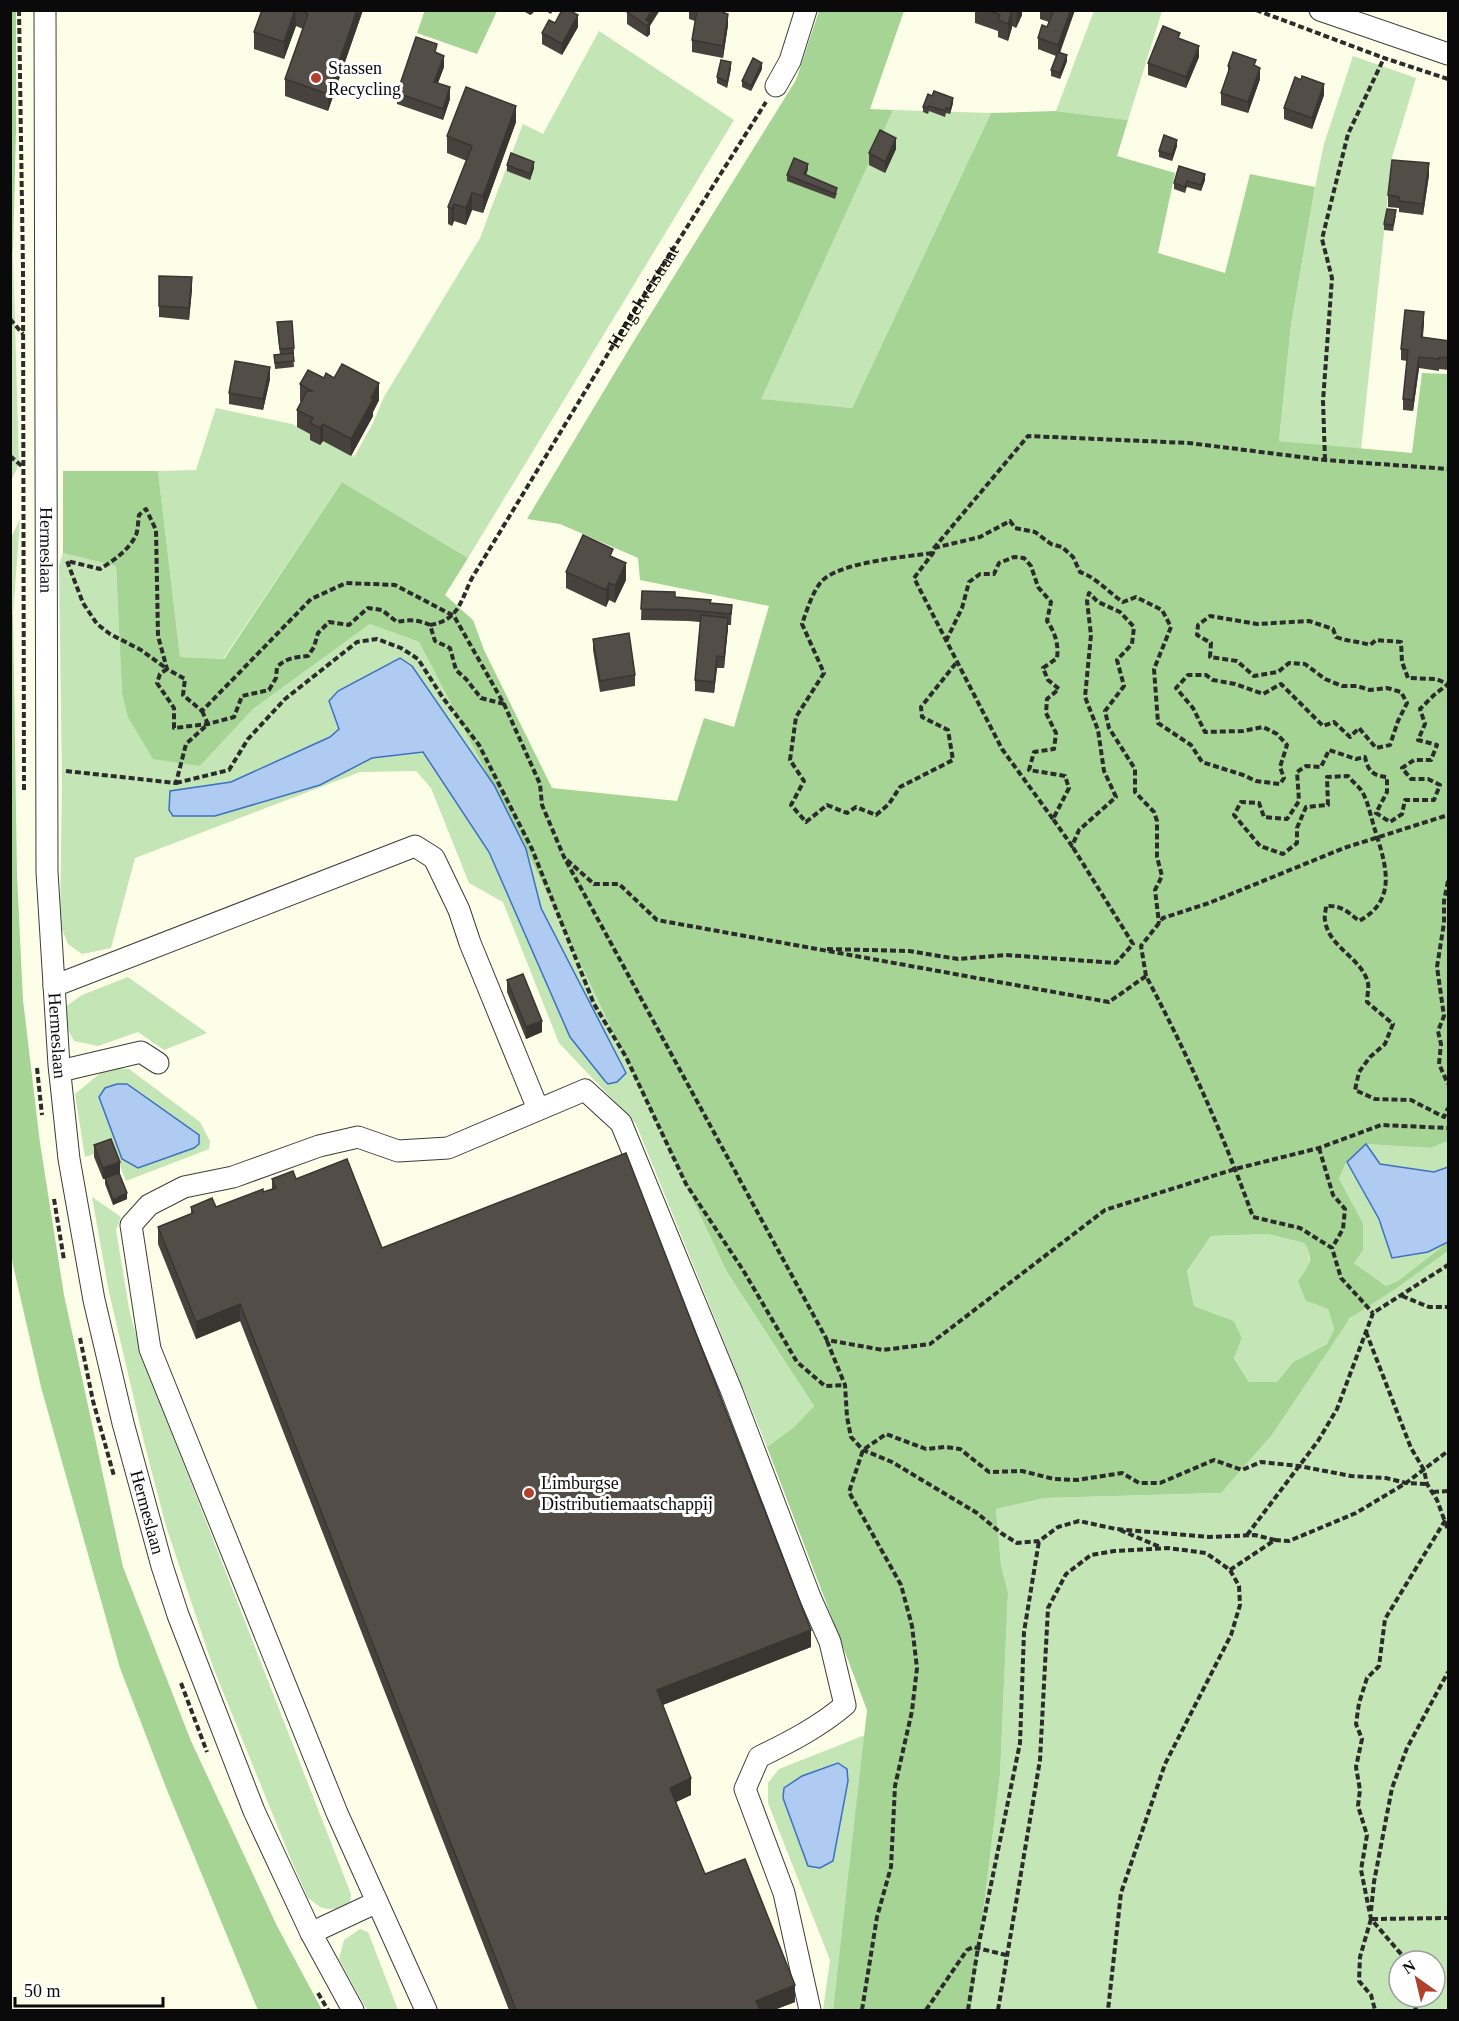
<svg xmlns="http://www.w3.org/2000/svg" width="1459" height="2021" font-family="Georgia,serif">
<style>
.green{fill:#c4e5b5;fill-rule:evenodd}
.forest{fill:#a5d495;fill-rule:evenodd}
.water{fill:#b0cbf1;stroke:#3c71c4;stroke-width:1.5}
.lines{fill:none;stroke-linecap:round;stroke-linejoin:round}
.minor-casing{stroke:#3d3d3d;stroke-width:23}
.path{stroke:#2c2c2c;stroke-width:4;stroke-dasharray:6 3;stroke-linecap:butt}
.minor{stroke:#fff;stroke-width:21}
.wall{fill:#47423d}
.shaded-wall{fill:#393632}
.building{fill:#524d47;stroke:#393632;stroke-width:1.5}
.poi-dot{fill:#b0412c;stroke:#fff;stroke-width:2}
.labels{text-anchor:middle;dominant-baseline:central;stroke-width:6;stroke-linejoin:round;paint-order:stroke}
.poi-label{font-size:18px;fill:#0a0a0a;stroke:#fff;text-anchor:start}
.street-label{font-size:18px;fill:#0a0a0a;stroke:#fff}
</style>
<rect width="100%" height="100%" fill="#fdfee8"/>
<g class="green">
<path d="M1094 11H1162L1128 120 1056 111Z"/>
<path d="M599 31 734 120 468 558 342 482 223 659 180 657 158 471 196 470 216 408 292 424 354 457 373 423 384 397 480 238 523 124 543 134Z"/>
<path d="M1353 56 1416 78 1392 157 1361 449 1279 441 1291 325 1315 187 1324 144Z"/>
<path d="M893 110 991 113 852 408 760 399Z"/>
<path d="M11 248 13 252 19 464 11 481Z"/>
<path d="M20 520 13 614 11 615 10 539Z"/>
<path d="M63 553 116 566 122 693 200 766 253 709 370 624 419 642 526 849 727 1272 814 1406 794 1427 767 1447 636 1124 559 1043 503 902 469 883 431 788 416 771 360 772 135 858 111 948 82 954 68 944 60 924 62 783 59 566Z"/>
<path d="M128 977 207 1033 164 1050 138 1032 98 1046 74 1041 66 1026 65 1007 82 995Z"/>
<path d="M117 1068 129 1069 200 1122 210 1141 209 1149 126 1181 113 1148 85 1157 75 1094 103 1071Z"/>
<path d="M1448 1141V1167L1434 1172 1379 1164 1366 1144 1429 1148Z"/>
<path d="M1347 1162 1379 1219 1392 1258 1428 1252 1448 1242 1398 1281 1386 1286 1354 1263 1339 1179Z"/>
<path d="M92 1197 121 1217 116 1230 130 1314 144 1362 351 1894 350 1903 341 1908 328 1909 320 1907 308 1898 292 1862 213 1667 166 1526 144 1442 109 1292Z"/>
<path d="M1268 1234 1304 1243 1310 1252 1306 1301 1328 1309 1334 1329 1327 1344 1293 1362 1277 1382H1249L1234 1357 1242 1338 1234 1321 1194 1306 1187 1271 1211 1236Z"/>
<path d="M1448 1251V2010H971L1000 1775 1008 1594 1001 1565 996 1509 1045 1498 1221 1493 1272 1435 1346 1323 1355 1314 1397 1288ZM1399 1961H1435V1997H1399Z"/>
<path d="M865 1735 833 2010H823L830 1960 768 1803V1783L779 1769Z"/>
<path d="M360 1929 368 1932 398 2010H367L339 1959 344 1940Z"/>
</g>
<g class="forest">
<path d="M425 10H497V11L477 54 417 33Z"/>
<path d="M10 11H16V130L13 252 10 248Z"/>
<path d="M819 11H904L870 109 893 110 761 399 852 408 991 113 1056 111 1128 120 1117 156 1175 173 1158 253 1225 273 1250 174 1315 187 1291 325 1279 441 1412 453 1422 373 1448 374V1141L1430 1148 1366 1144 1347 1161 1339 1179 1363 1224V1250L1354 1263 1386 1286 1398 1281 1448 1242V1251L1397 1288 1350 1318 1272 1435 1221 1493 1045 1498 996 1509 1001 1565 1008 1593 1000 1775 971 2010H833L867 1710 767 1447 794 1427 814 1406 727 1272 526 849 419 642 370 624 253 709 200 766 153 759 128 717 122 693 116 566 63 553V471H158L180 657 224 659 342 482 468 558 445 595 473 620 484 650 552 788 677 801 704 718 734 727 769 606 640 580 638 558 560 524 527 519 632 344 796 80ZM1268 1234 1304 1243C1316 1260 1308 1266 1298 1281L1306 1301 1328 1309 1334 1329 1327 1344 1293 1362 1277 1382H1249L1234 1358 1242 1338 1234 1321 1194 1306 1187 1271 1211 1236Z"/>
<path d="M13 614 17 876 23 1000 40 1143 64 1295 123 1567 191 1741 277 1926 322 2010H258L254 2001 167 1790 120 1668 41 1387 13 1265 10 1247V615Z"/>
</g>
<g class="water">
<path d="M400 658 412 666 494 785 526 849 541 908 626 1073 617 1082 608 1084 605 1081 570 1037 489 852 423 752 372 758 320 785 215 816H173L169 810 170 791 231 782 330 737 339 729 329 701 338 691Z"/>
<path d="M117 1084H127L199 1135V1144L194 1148 138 1168 122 1159 99 1097 105 1088Z"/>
<path d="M1366 1144 1380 1164 1434 1172 1448 1167V1242L1428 1252 1392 1258 1379 1219 1347 1162Z"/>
<path d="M838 1763 847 1769 848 1781 833 1861 820 1868 808 1866 783 1798 784 1788 802 1776Z"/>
</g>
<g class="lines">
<defs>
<g id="minor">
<path id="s2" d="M45 10 47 872 59 1065 69 1159 94 1300 123 1423 162 1566 178 1615 254 1811 311 1933 353 2010"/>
<path d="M1320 10 1448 54"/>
<path d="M776 86 790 61 806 10"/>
<path d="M54 986 415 846 434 858 459 910 470 943 538 1109"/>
<path d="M60 1071 141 1052 158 1063"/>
<path d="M311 1933 377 1902"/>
<path d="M426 2010 337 1813 150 1349 131 1225 149 1205 184 1187 233 1177 319 1146 358 1137 398 1151 448 1148 585 1090 621 1123 732 1392 810 1597 830 1642 845 1705C819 1727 790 1742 759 1757L745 1789 784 1893 810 2010"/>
</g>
</defs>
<use href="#minor" class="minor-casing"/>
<g class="path">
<path d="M19 10 23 269 24 791"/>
<path d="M1256 10 1384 58 1448 79"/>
<path d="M10 319 23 334"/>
<path d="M10 456 23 467"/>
<path d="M1325 460 1323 401 1332 278 1322 239 1348 134 1384 58"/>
<path d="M934 548 980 537 1010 521 1015 528 1035 532 1051 544 1062 547 1073 557 1080 572C1097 578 1108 592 1123 602L1136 597 1162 610 1171 627 1154 669 1158 723 1191 745 1202 762 1243 775 1256 781 1280 784 1284 778 1280 767 1287 745 1277 734 1263 727 1243 731 1205 732 1193 708 1176 688 1188 675H1206L1213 680 1235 684 1263 694 1281 684 1323 726 1334 722 1350 737 1359 728 1376 748 1390 745 1398 721 1407 703 1401 692 1387 688 1370 690 1357 686H1342L1325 679 1305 664 1289 663 1278 672 1254 676 1237 661 1210 657 1211 643 1197 635 1198 625 1210 616 1257 624 1309 621 1333 629 1336 637C1349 642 1358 641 1370 645L1376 640 1401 642 1402 662 1408 678 1436 679 1448 684 1434 695 1420 709 1425 724 1418 740 1437 745 1431 760H1414L1402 768 1411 779H1428L1440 785 1434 800H1405L1402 814 1390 822 1376 813 1387 792V777C1373 776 1368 771 1365 757L1356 759 1329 750 1321 767 1306 766 1297 772 1299 801 1287 819 1264 817 1259 803 1241 802 1234 815 1260 846 1283 854 1297 843V828L1306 807 1328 805 1327 777 1348 776C1352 781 1357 785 1361 790 1368 800 1371 818 1375 830 1386 865 1398 900 1359 921 1348 912 1341 905 1326 906 1326 910 1324 916 1325 920 1328 947 1362 958 1368 983 1369 989 1367 996 1367 1002L1393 1024 1385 1044 1370 1057 1359 1072 1355 1090 1375 1099 1411 1100 1444 1117 1448 1108"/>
<path d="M932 553C906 557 838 562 821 582 812 593 807 610 802 624L824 673 796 717 790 760 804 781 791 805 806 822 827 805 847 813 856 807 876 815 889 804 900 787 953 760 948 730 922 717 921 707 956 663"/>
<path id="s1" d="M430 625C459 620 460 602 472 578L629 319 766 102"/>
<path d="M946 641 962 608 969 582 980 574H994L999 563 1014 557 1024 558 1031 566 1038 587 1051 602 1047 621C1055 632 1059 645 1057 658L1043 668 1048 680 1059 689 1047 699 1046 713 1056 733 1054 749 1034 752 1029 770 1065 776 1069 788 1053 819 1072 846 1079 830 1116 797 1104 771 1098 730 1085 697 1091 635 1087 601 1089 593 1098 602 1120 612 1134 627 1132 644 1117 660 1124 686 1105 711 1109 728 1135 769V792L1154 812 1157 821V857L1162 876 1155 890 1159 923"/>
<path d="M504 704 481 698 466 679 456 670 450 648 435 641 430 625C419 620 409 619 397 622L382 610 368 608 349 625 329 622 318 633 314 647 308 656C296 657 286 658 277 667L276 678 269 690 242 696 234 717 208 724 174 728V708L157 683 160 674 167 669 141 650 110 634 97 624 83 603 67 561 100 569C113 561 129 550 136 535 138 530 138 521 139 515L146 509 156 530 158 636 167 669 185 679 183 695 202 711 311 599 346 583 395 585 454 616 504 704 540 784 542 805 564 857 827 1340 883 1350 930 1344 1105 1210 1235 1169 1319 1148 1381 1125 1448 1128"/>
<path d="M66 771 176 783 186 744 208 724 202 711"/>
<path d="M176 783 229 770 248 739 285 699 357 642 377 639 401 648 418 659 443 698 479 745 532 849 594 1004 626 1057 686 1184 743 1270 797 1362 825 1386 845 1385"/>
<path d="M1053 819 1002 749 914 578 933 553 934 548 1028 436 1189 443 1325 460 1448 469"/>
<path d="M567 860 594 884H619L657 920 1109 1002 1146 976C1187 1053 1223 1134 1253 1217L1300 1228 1332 1248 1341 1278 1373 1313"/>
<path d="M1448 881 1444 901V923L1437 967 1444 1016 1438 1031 1441 1044 1439 1064 1448 1084"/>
<path d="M827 949 909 951 958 959 1006 955 1116 963 1133 944 1072 846"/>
<path d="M1146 976 1141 946 1163 918 1209 903 1344 848 1448 815"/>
<path d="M37 1068 42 1115"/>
<path d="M1319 1148 1333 1195 1345 1209 1343 1229 1332 1248"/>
<path d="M54 1199 64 1260"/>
<path d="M1402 1296 1429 1307H1448"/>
<path d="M1366 1332 1411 1448 1424 1470 1427 1484 1437 1500 1448 1530"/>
<path d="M80 1338 93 1401 114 1476"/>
<path d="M827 1341 845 1385 847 1417 851 1437 863 1450 892 1462 977 1513 1001 1533 1017 1543 1039 1541 1058 1527 1079 1521 1116 1529 1209 1537 1255 1535 1275 1540"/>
<path d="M1433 1492 1448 1491"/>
<path d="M1120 1530 1160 1547"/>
<path d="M1247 1535 1318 1441 1337 1409 1373 1313 1448 1265"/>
<path d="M1230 1570 1275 1540 1289 1541 1356 1513 1406 1483 1448 1451"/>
<path d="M181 1683 207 1752"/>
<path d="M1371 1911 1374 1882 1392 1788 1407 1748 1448 1672"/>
<path d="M1371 1919 1360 1957 1359 1981 1371 1995 1375 2010"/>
<path d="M1372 1919 1448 1918"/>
<path d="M1407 1961 1371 1919 1361 1870 1367 1835 1358 1806 1360 1790 1356 1767 1362 1739 1356 1724 1359 1703 1367 1678 1379 1666 1385 1619 1446 1519"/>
<path d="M318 1993 328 2010"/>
<path d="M862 2010 877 1917 891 1867 895 1786 912 1711 917 1668 912 1626 901 1585 849 1492 863 1450 886 1434 926 1449 945 1447 960 1449 989 1472 1022 1471 1054 1479 1077 1480 1122 1473 1139 1483H1160L1214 1460 1242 1470 1261 1462 1299 1466 1351 1476 1386 1478 1406 1483 1427 1484"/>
<path d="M926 2010 967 1950 973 1947 1006 1955"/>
<path d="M968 2010 978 1948 1020 1743 1024 1632 1039 1541"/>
<path d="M998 2010 1040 1760 1048 1608 1066 1574 1091 1555 1114 1551 1168 1548 1206 1553 1230 1570 1239 1586 1240 1605 1231 1635 1165 1764 1121 1893 1108 2010"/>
<path d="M1415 2010 1420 1997"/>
</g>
<use href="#minor" class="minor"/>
</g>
<g class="wall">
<path d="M262 10H363L328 111 285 96V79L303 29 296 26 284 59 254 49V32Z"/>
<path d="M522 10H534L533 13 530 15Z"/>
<path d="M544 10H553L551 14Z"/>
<path d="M689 10H725L728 25 723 58 692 52V40L695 21 689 19Z"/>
<path d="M975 10H1022V15L1016 28 1012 26 1008 41 998 37V31L975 23Z"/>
<path d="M1040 10H1075L1060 53 1067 61 1060 79 1051 76V70L1056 56 1038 49V38L1047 27 1049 22 1040 19Z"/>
<path d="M627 12 650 26V34L647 37 627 24Z"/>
<path d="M555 23 578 27 562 55 542 44V33Z"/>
<path d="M1180 39 1199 57 1186 88 1148 75V63Z"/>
<path d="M437 53 444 67 438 83 450 99 443 120 397 104V93Z"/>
<path d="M1228 66H1256L1260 79 1248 113 1221 105V93L1228 75Z"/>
<path d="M731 68 727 88 717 83V77Z"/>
<path d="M762 69 751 91 742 87V81Z"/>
<path d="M1324 95 1312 129 1284 119V108Z"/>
<path d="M953 103 950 114 946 113 945 117 929 111 928 114 923 112V107Z"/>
<path d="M516 122 483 213 472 210 466 225 454 221 452 226 448 224V207L467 161 447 153V136Z"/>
<path d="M1177 146 1172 161 1159 157V151Z"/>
<path d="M896 149 885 173 869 165V153Z"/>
<path d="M507 165 534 168 530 180 507 171Z"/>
<path d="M1179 166 1205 180 1201 191 1187 187 1185 193 1174 189V183Z"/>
<path d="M808 169 806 175 837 193 835 199 787 181V175Z"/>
<path d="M1429 175 1423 215 1399 212V208L1388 207V195Z"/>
<path d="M1449 201V240H1447Z"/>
<path d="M1396 215 1393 231 1384 230V224Z"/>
<path d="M159 276 192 289 189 320 159 317Z"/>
<path d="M1424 323 1423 337 1449 341V370L1439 369V371L1419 368 1413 411 1403 410V399L1407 361 1401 360V349Z"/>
<path d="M277 328 294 348V354H293L294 367 275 369 274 355H280Z"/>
<path d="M324 378 379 400 373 412V416L351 456 323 441 320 445 310 440V434L297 427V410L301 402 300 401V384Z"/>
<path d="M270 379 263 410 229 404V393Z"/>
<path d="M613 557 626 580 615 603 609 600 606 607 566 588V572Z"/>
<path d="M642 591 710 603 732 605 731 625H728L724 668H717L714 693 695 691V680L700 622 688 621 641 620Z"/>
<path d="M593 639 635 675V686L600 692 593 650Z"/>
<path d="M507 980 542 1032 526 1039 507 992Z"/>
<path d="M94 1145 120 1173H119L127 1199 113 1205 105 1184V1179H103L94 1157Z"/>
<path d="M272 1179H296L382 1248 811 1647 663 1705 691 1795 676 1802 705 1874 795 2002 774 2010H509L240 1321 196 1339 158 1244V1227L191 1214V1207H216L272 1189Z"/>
</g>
<g class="shaded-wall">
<path d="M295 10 296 26 284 59V42Z"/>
<path d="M357 10H363L328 111V94Z"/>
<path d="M530 10H534L533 13 530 15Z"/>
<path d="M652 10H660L650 26V34L647 37V26L646 20Z"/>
<path d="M1017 10H1022V15L1016 28Z"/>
<path d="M1071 10H1075L1058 56V45Z"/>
<path d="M1012 11V28L1008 41V24Z"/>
<path d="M728 14V25L723 58V46Z"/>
<path d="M578 15V27L562 55V44Z"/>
<path d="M1199 46V57L1186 88V77Z"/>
<path d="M1067 55V61L1060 79V73Z"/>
<path d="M444 56V67L434 93V82Z"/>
<path d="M731 62V68L727 88V82Z"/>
<path d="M762 63V69L751 91V86Z"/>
<path d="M1260 68V79L1248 113V102Z"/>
<path d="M1324 84V95L1312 129V118Z"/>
<path d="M450 87V99L443 120V109Z"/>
<path d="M953 98V103L950 114V109Z"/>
<path d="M516 106V122L483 213V196Z"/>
<path d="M896 138V149L885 173V162Z"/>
<path d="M1177 140V146L1172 161V155Z"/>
<path d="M534 162V168L530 180V174Z"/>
<path d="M1429 163V175L1423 215V204Z"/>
<path d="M808 164V169L804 180V174Z"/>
<path d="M1205 174V180L1201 191V185Z"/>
<path d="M472 193V210L466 225V208Z"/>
<path d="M454 204V221L452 226V209Z"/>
<path d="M192 277V289L189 320V308Z"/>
<path d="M1424 312V323L1421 348V337Z"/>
<path d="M1419 357V368L1413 411V400Z"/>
<path d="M270 367V379L263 410V399Z"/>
<path d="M379 383V400L373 412V416L351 456V439Z"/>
<path d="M323 424V441L320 445V428Z"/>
<path d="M626 563V580L615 603V586Z"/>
<path d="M609 583V600L606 607V590Z"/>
<path d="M728 618V629L724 668V657Z"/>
<path d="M717 656V668L714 693V682Z"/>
<path d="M542 1021V1032L526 1039V1027Z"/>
<path d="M120 1162V1173L103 1179V1168Z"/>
<path d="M127 1193V1199L113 1205V1200Z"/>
<path d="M240 1304V1321L196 1339V1322Z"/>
<path d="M811 1630V1647L657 1707V1690Z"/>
<path d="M691 1778V1795L670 1805V1788Z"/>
<path d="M795 1985V2002L774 2010H756V2001Z"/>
</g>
<g class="building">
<path d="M262 10H295L284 42 254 32Z"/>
<path d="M300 10H357L328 94 285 79 308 14Z"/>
<path d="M562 10H569L578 15 562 44 542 33 549 20 555 23Z"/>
<path d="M628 10H652L646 20 650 22 647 26 627 12Z"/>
<path d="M697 10H723V13L728 14 723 46 692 40Z"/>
<path d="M988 10H1011L1012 11 1008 24 998 20 1000 15Z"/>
<path d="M1049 10H1071L1058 45 1038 38 1042 25 1047 27 1053 12Z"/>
<path d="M1163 26 1180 33 1178 38 1199 46 1186 77 1148 63Z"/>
<path d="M416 37 437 44 435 52 444 56 434 82 450 87 443 109 397 93Z"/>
<path d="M1058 52 1067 55 1060 73 1051 70Z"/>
<path d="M1233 52 1256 60 1254 65 1260 68 1248 102 1221 93 1230 67 1228 66Z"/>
<path d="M753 58 762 63 751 86 742 81Z"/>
<path d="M721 60 731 62 727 82 717 77Z"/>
<path d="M1302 76 1324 84 1312 118 1284 108 1295 77 1301 80Z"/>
<path d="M466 87 516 106 483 196 472 193 466 208 454 204 452 209 448 207 472 146 447 136Z"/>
<path d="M934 91 953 98 950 109 946 108 945 111 929 106 928 108 923 107 928 94 932 96Z"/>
<path d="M880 130 896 138 885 162 869 153Z"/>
<path d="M1164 135 1177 140 1172 155 1159 151Z"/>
<path d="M511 153 534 162 530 174 507 165Z"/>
<path d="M794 158 808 164 804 174 837 188 835 194 787 175Z"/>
<path d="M1392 160 1429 163 1423 204 1399 201V197L1388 195Z"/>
<path d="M1179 166 1205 174 1201 185 1187 181 1185 187 1174 183Z"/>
<path d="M1387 209 1396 210 1393 225 1384 224Z"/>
<path d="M159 276 192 277 189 308 159 306Z"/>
<path d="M1405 310 1424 312 1421 337 1449 341V358L1439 357V359L1419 357 1413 400 1403 399 1408 350 1401 349Z"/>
<path d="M292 321 294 348 280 349 277 322Z"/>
<path d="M293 353 294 361 275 363 274 355Z"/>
<path d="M235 361 270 367 263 399 229 393Z"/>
<path d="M342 364 379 383 371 398 373 399 351 439 323 424 320 428 310 423 313 418 297 410 307 391H312L300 384 308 370 324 378 326 373 334 378Z"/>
<path d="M583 535 613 549 610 556 626 563 615 586 609 583 606 590 566 572Z"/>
<path d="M642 591 675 592V597L711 600 710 603 732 605 731 614 688 610 641 609Z"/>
<path d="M701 615 728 618 724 657 717 656 714 682 695 680Z"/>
<path d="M629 633 635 675 600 681 593 639Z"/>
<path d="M523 974 542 1021 526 1027 507 980Z"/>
<path d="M111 1139 120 1162 103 1168 94 1145Z"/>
<path d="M626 1153 811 1630 657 1690 691 1778 670 1788 705 1874 745 1859 795 1985 756 2001 760 2010H516L240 1304 196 1322 158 1227 193 1213 191 1207 212 1198 216 1207 263 1189V1192L276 1188 272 1179 293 1171 296 1179 347 1159 382 1248Z"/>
<path d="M119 1173 127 1193 113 1200 105 1178Z"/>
</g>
<g class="poi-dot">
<circle cx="316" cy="78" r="6"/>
<circle cx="529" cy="1493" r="6"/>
</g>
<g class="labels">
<g class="poi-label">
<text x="328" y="68">Stassen<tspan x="328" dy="21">Recycling</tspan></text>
<text x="541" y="1483">Limburgse<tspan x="541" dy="21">Distributiemaatschappij</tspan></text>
</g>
<g class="street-label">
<text stroke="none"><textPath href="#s1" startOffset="396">Hengelweistraat</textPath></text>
<text stroke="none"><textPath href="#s2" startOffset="540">Hermeslaan</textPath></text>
<text stroke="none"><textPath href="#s2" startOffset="1026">Hermeslaan</textPath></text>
<text stroke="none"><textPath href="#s2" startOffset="1512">Hermeslaan</textPath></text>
</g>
</g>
<rect width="1459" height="2021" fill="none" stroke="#0a0a0a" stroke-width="24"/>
<g transform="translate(1417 1979) rotate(326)"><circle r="28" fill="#ffffff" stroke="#9d9d9d" stroke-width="1.5"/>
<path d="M0-4.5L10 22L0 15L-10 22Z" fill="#b0412c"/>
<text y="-9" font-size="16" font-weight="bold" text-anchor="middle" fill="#0a0a0a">N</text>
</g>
<path d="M15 1997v9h148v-9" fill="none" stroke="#0a0a0a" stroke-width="3"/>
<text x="24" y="1997" font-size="18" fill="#0a0a0a" stroke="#ffffff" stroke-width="4.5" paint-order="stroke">50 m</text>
</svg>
